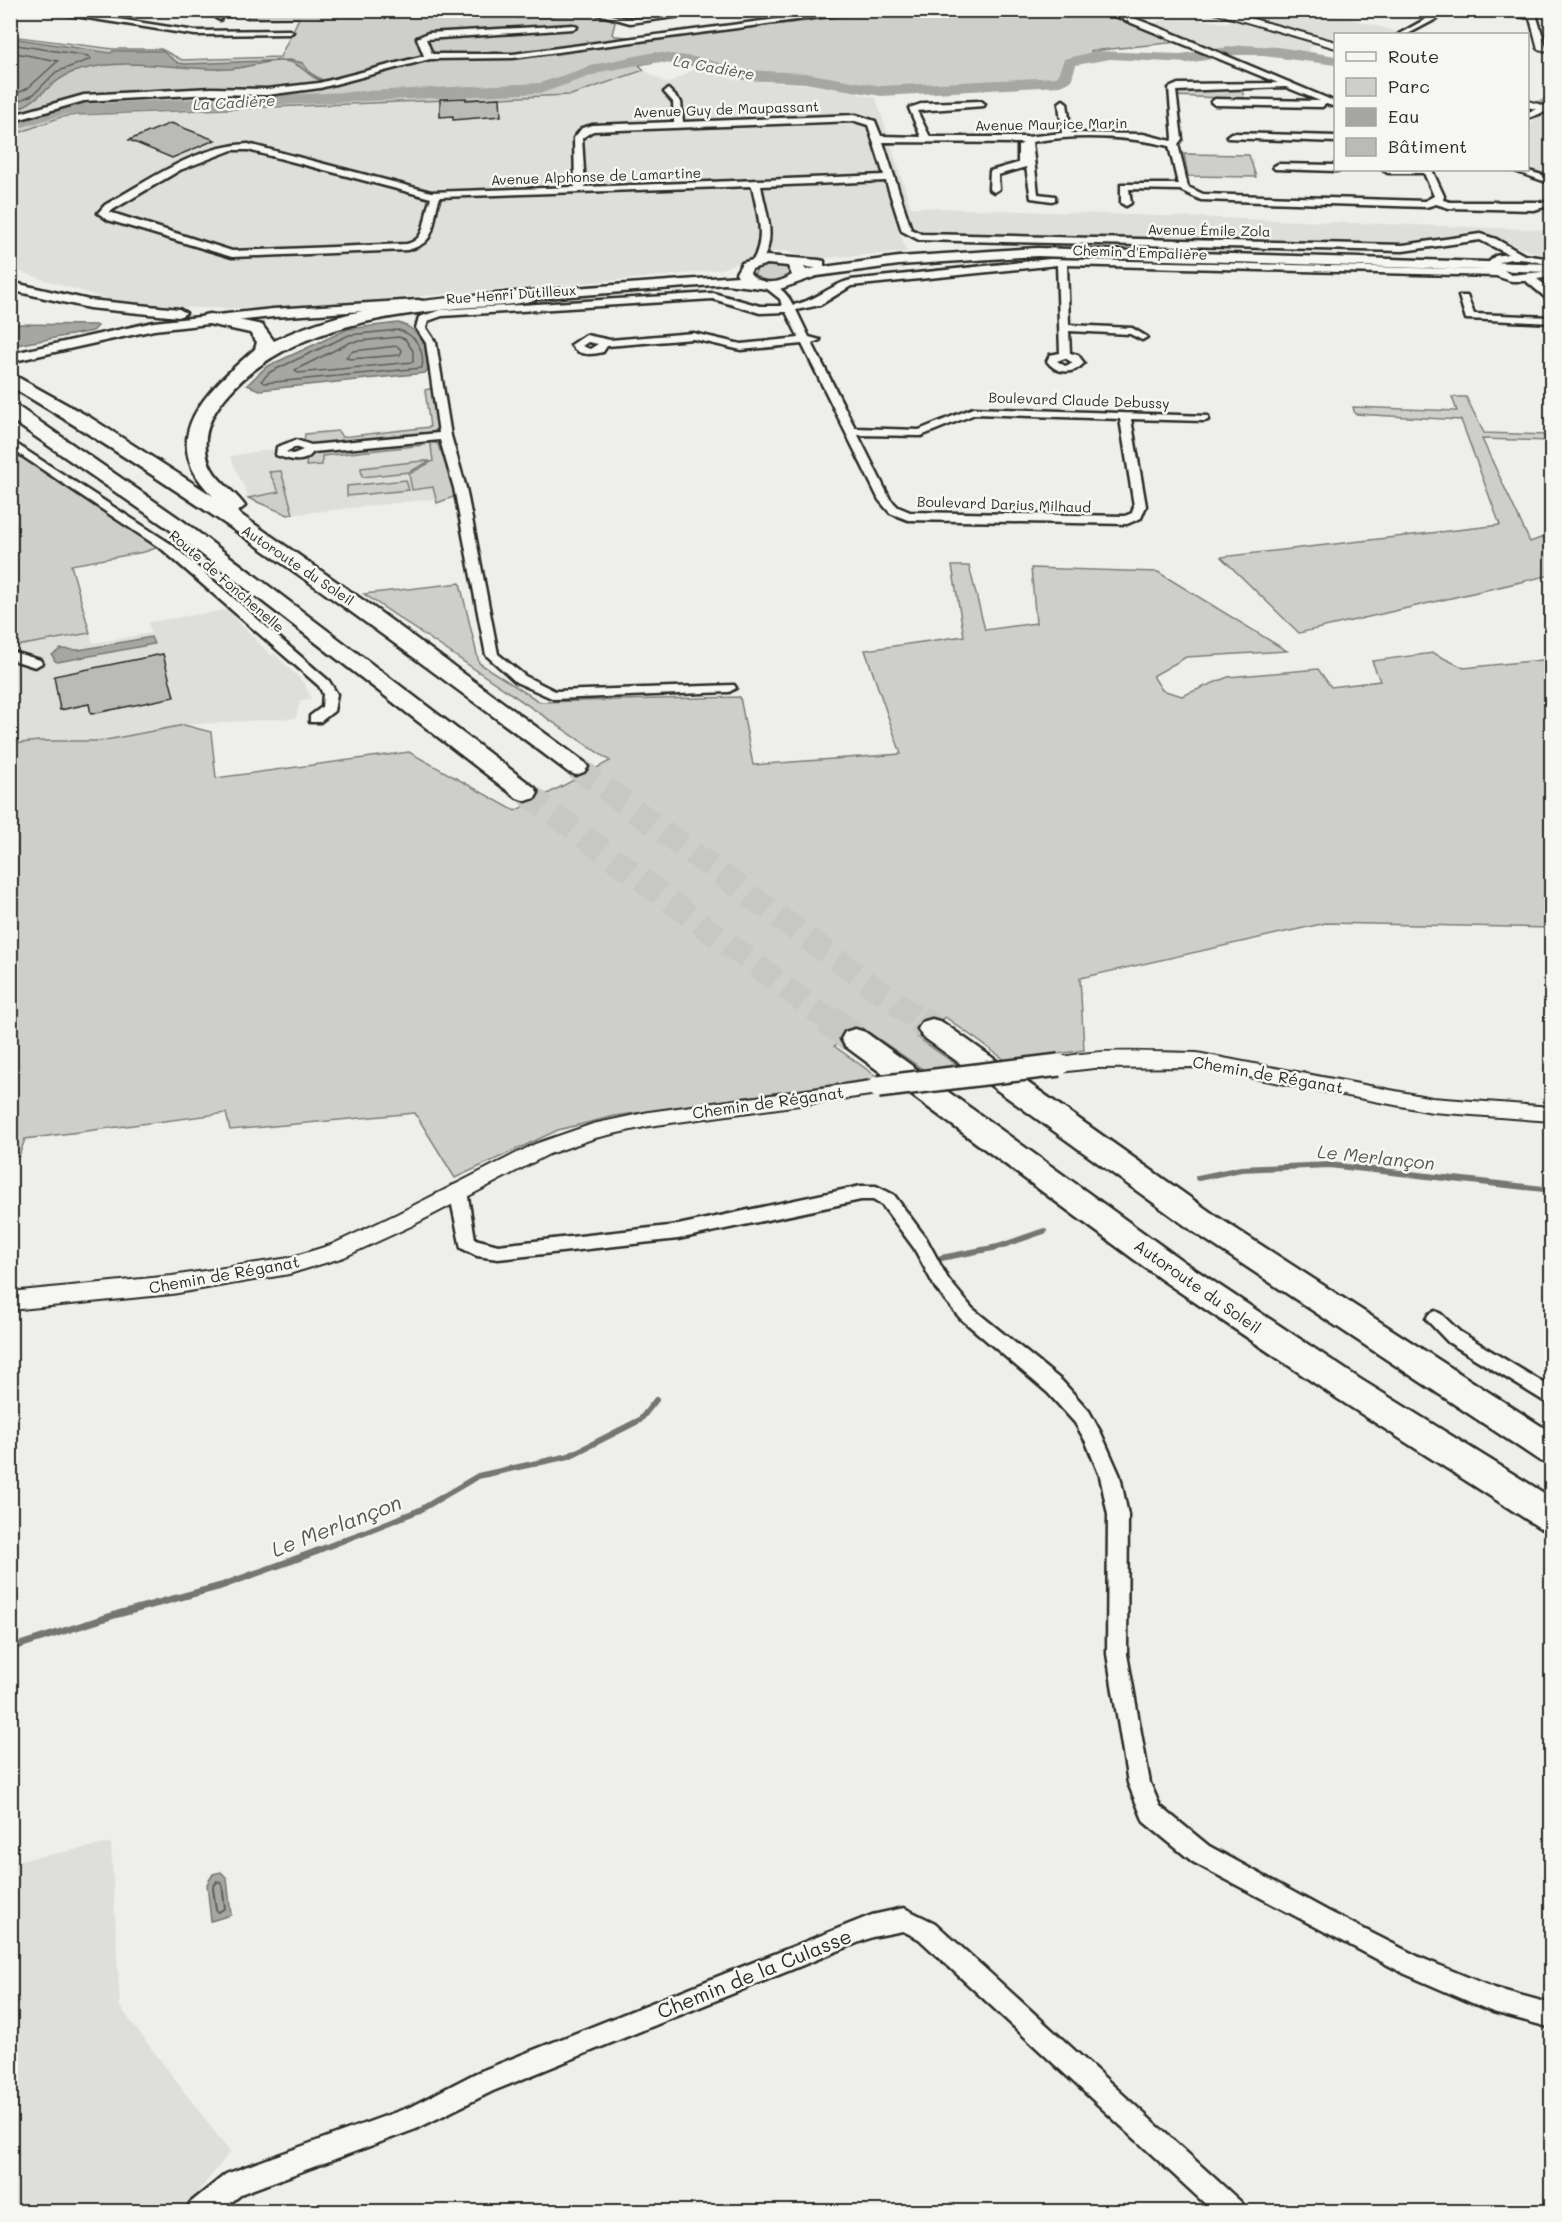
<svg xmlns="http://www.w3.org/2000/svg" width="1562" height="2222" font-family="Mali,sans-serif">
<style>
.built{fill:#dededb}
.green{fill:#cececa;stroke:#7c7c7a;stroke-width:1.5}
.water{fill:#a6a6a3;stroke:#757573;stroke-width:1.5}
.lines{fill:none;stroke-linecap:round;stroke-linejoin:round}
.shore-far1{stroke:#5c5c5b;stroke-width:1.5}
.shore{stroke:#5c5c5b;stroke-width:2}
.stream-far1{stroke:#757573;stroke-width:6}
.stream{stroke:#757573;stroke-width:7}
.river{fill:#a6a6a3;fill-rule:evenodd}
.building{fill:#babab7;stroke:#2b2b2b;stroke-width:1.5}
.motorway-tunnel-far1{stroke:#c7c7c4;stroke-width:24;stroke-dasharray:24 12;stroke-linecap:butt}
.motorway-tunnel{stroke:#c7c7c4;stroke-width:31;stroke-dasharray:31 15;stroke-linecap:butt}
.minor-casing{stroke:#2b2b2b;stroke-width:5}
.tertiary-casing{stroke:#2b2b2b;stroke-width:4}
.secondary-casing{stroke:#2b2b2b;stroke-width:5}
.motorway-casing{stroke:#2b2b2b;stroke-width:5}
.minor{fill:#f6f6f2;fill-rule:evenodd}
.tertiary{fill:#f6f6f2;fill-rule:evenodd}
.secondary{fill:#f6f6f2;fill-rule:evenodd}
.motorway{fill:#f6f6f2;fill-rule:evenodd}
.tertiary-bridge-casing{stroke:#2b2b2b;stroke-width:26;stroke-linecap:butt}
.tertiary-bridge{stroke:#f6f6f2;stroke-width:21}
.labels{text-anchor:middle;dominant-baseline:central;stroke-width:5;stroke-linejoin:round;paint-order:stroke}
.far-street-label{font-size:14px;fill:#2b2b2b;stroke:#f6f6f2}
.far-water-label{font-size:15px;font-style:italic;fill:#565655;stroke:#f6f6f2}
.street-label{font-size:16px;fill:#2b2b2b;stroke:#f6f6f2}
.water-label{font-size:18px;font-style:italic;fill:#565655;stroke:#f6f6f2}
.near-street-label{font-size:20px;fill:#2b2b2b;stroke:#f6f6f2}
.near-water-label{font-size:21px;font-style:italic;fill:#565655;stroke:#f6f6f2}
</style>
<rect width="100%" height="100%" fill="#eeeeea"/>
<filter id="ink" filterUnits="userSpaceOnUse"><feTurbulence type="fractalNoise" baseFrequency=".0167" numOctaves="2"/><feDisplacementMap in="SourceGraphic" scale="12" xChannelSelector="R" yChannelSelector="G"/><feConvolveMatrix kernelMatrix="1 2 1 2 8 2 1 2 1" color-interpolation-filters="sRGB"/></filter>
<g filter="url(#ink)">
<g class="built">
<path d="M1343 10 1336 15 1406 34H1336L1335 42 1325 39 1312 46 1306 56 1245 49 1217 53 1151 24 1174 16 1227 23 1240 15 1226 11Z"/>
<path d="M697 68 735 80 823 85 876 98 911 207 1552 230 1551 257 1520 248 1501 238 1467 232 1410 244 900 234 907 252 811 259 787 251 755 253 748 259 721 269 666 276 264 309 152 307 106 299 11 269V136L61 117 179 109 571 95 644 70 667 84Z"/>
<path d="M1539 113 1551 116V177L1528 169V128Z"/>
<path d="M442 433 449 497 288 515 248 496 230 456 275 449 286 439 319 445Z"/>
<path d="M233 609V616L271 655 275 654 304 683 311 698 300 701 296 718 184 725 101 741 11 744V647L90 633 93 643 151 633 148 622Z"/>
<path d="M111 1843 120 2007 230 2152 183 2211H11V1862Z"/>
</g>
<g class="green">
<path d="M516 10 518 18 592 15 616 19 612 34 615 36 657 39 890 11 1094 10 1127 21 1178 42 1091 51 1092 56 1068 62 1065 78 1021 84 881 91 806 77 750 75 704 62 665 56 659 61 639 65 644 70 571 95 77 115 61 117 11 136V36L113 49H161L182 60 280 57 299 18 247 19 249 11Z"/>
<path d="M1182 88H1242L1244 99 1174 96Z"/>
<path d="M1184 154 1249 155 1256 177 1188 176Z"/>
<path d="M773 264 785 266 791 274C782 284 765 284 754 276L757 268Z"/>
<path d="M433 388 439 425 434 432 317 446 304 442 305 434 338 431 342 437 430 427 425 390Z"/>
<path d="M1452 397H1466L1484 433 1551 435V441L1482 439 1530 542 1551 534V575L1299 633 1221 557 1500 525 1461 420 1355 414 1353 407 1457 411Z"/>
<path d="M427 441 438 444 440 451 444 452 456 496 437 503 433 487 412 490 409 474 433 461 431 446Z"/>
<path d="M423 442 425 445 322 456V465L306 466 307 458 319 452Z"/>
<path d="M10 447 159 547 144 552 71 565 90 633 11 647Z"/>
<path d="M422 461H430L409 472 362 477 361 468Z"/>
<path d="M281 471 293 514 288 515 248 498 279 492 269 472Z"/>
<path d="M406 480 409 490 347 496V486Z"/>
<path d="M952 566H969L985 630 1036 623 1031 568 1158 572 1287 651 1186 657 1153 676 1162 690 1182 696 1228 677 1318 669 1331 687 1380 681 1372 661 1433 653 1464 668 1551 659V928L1326 923 1080 978 1084 1050 1008 1062 945 1017 917 1037 961 1068 927 1072 862 1028 834 1046 879 1078 615 1116 558 1130 455 1178 415 1113 230 1130 226 1113 25 1139 19 1156 11 1157V744L39 741H101L184 725 211 732 216 778 409 752 515 811 610 761 364 594 460 583 479 663 540 702 740 697 753 765 901 754 865 650 964 636Z"/>
</g>
<g class="water">
<path d="M11 38 111 53 113 51H162L178 63 185 64 290 60 303 63 310 73 324 81C309 79 303 65 290 62 270 58 250 68 230 69 179 71 131 56 80 70 51 77 39 104 11 111Z"/>
<path d="M398 323C416 325 440 356 425 373L259 390 247 385 266 367 348 329Z"/>
<path d="M11 324 95 325 98 326 93 331 16 345 11 343Z"/>
<path d="M151 637 154 644 58 662 55 661 52 655 61 649 79 650Z"/>
<path d="M221 1872 227 1878 231 1915 211 1921 207 1884 213 1874Z"/>
</g>
<g class="lines">
<g class="shore-far1">
<path d="M10 44 88 56 91 59 56 72 34 94 10 105"/>
<path d="M10 52 58 61 28 88 10 97"/>
<path d="M398 330C416 334 425 351 422 368L264 383 261 381 270 372 349 335Z"/>
<path d="M398 337 405 339 413 351V362L298 373 295 370 351 342Z"/>
<path d="M397 346 402 351 400 355 350 359 346 357 353 351Z"/>
</g>
<path class="shore" d="M217 1881 222 1884 225 1908 219 1912 216 1910 213 1888Z"/>
<g class="stream-far1">
<path d="M1198 1178 1241 1169 1329 1165 1552 1190"/>
<path d="M941 1258 998 1247 1044 1231"/>
<path d="M314 1552 420 1510 478 1476 569 1456 640 1420 656 1400"/>
</g>
<path class="stream" d="M10 1648 118 1614 221 1586 318 1551"/>
<g class="river">
<path d="M1243 45 1278 47 1336 56V65L1255 55H1235L1188 63 1110 59 1076 65 1071 81 1060 86 881 96 805 83 742 80 700 67 655 62 605 71 542 93 62 115 10 131V121L61 105 540 83 597 64 655 52 702 58 743 70 805 73 881 86 1057 77 1064 59 1096 51 1180 54Z"/>
<path d="M1552 97V107L1528 113V103Z"/>
</g>
</g>
<g class="building">
<path d="M466 98V100L500 98 501 116 453 120V116L440 117V99Z"/>
<path d="M171 123 215 140 172 158 129 140Z"/>
<path d="M163 654 174 697 91 714 89 704 60 710 54 676Z"/>
</g>
<g class="lines">
<g class="motorway-tunnel-far1">
<path d="M576 767 920 1021"/>
<path d="M526 793 830 1021"/>
</g>
<g class="motorway-tunnel">
<path d="M828 1019 855 1039"/>
<path d="M918 1019 932 1029"/>
</g>
<defs>
<g id="minor">
<path d="M37 10H60L195 31 289 30 293 32 289 34 195 35Z"/>
<path d="M137 10H146L139 15 135 13Z"/>
<path d="M198 10 225 13 220 20 216 18 217 15Z"/>
<path d="M584 10C601 10 615 18 631 18 660 20 694 10 726 10L630 23Z"/>
<path d="M845 10H871L513 58 430 59 320 88 267 95 211 94 84 101 10 122V116L84 95 211 88 267 89 319 83 424 56 417 38 428 33 573 25 577 27 573 29 426 39 432 54H513Z"/>
<path d="M1100 10H1113L1170 32 1336 102V107L1326 104 1322 107 1215 105 1211 102 1215 99 1320 101 1286 87 1176 91 1182 139 1178 144 1188 187 1203 194 1425 201 1434 196 1424 173H1388L1383 170H1432L1444 196 1443 200 1450 202H1546L1551 205 1534 210 1449 208 1436 204 1426 207 1201 200 1180 190 1129 189 1131 203 1126 206 1121 203V184H1178L1169 146C1126 136 1075 134 1032 142L1038 194 1055 196V200L1052 201 1031 198 1026 167 998 175 999 189 994 192 989 189 990 171 1018 163V146L1023 143 883 142 911 229 921 234 1403 245 1480 234 1496 239 1524 255 1552 259V265C1536 262 1509 253 1496 265L1511 275 1552 271V277L1537 279 1552 290V303L1526 281H1511L1496 276 1067 265 1069 325 1132 328 1147 337 1142 340 1130 334 1069 331 1070 353 1078 355 1084 363C1073 375 1056 374 1047 361L1050 355 1060 353 1057 265 851 286 820 305 796 310 809 337 820 340 812 343 855 428 919 430 973 408 1208 416V420L1204 421 1131 419 1146 506 1141 518 1127 524 908 520 890 513 879 500 802 344 741 350 693 339 607 346 603 352C591 355 578 356 571 345L586 335 610 340 693 333 741 344 799 338 786 312 760 313 713 299 442 316 428 321 426 328 436 343 451 436 466 488 498 654 525 676 555 691 734 685 736 688 729 692 554 699 516 682 486 655 454 488 440 440 313 452C304 465 289 460 276 455L277 447 296 440 311 445 439 433 426 343 416 328 419 317 441 310 713 293 760 306H782L780 299 766 288V284C778 283 788 295 793 305 818 300 828 286 851 280L1050 259 1490 270 1486 265 1495 256 1508 254 1480 240 1403 251 919 240 902 231 886 181 761 186C766 214 778 238 760 264L757 265 752 262C767 237 757 213 752 186L440 197C430 224 440 242 407 250L232 257 108 220 98 213 105 205C150 180 195 146 248 144L431 192 575 187 574 138 582 128 593 125 674 122 673 102 664 92 668 89 681 102 683 122 856 115 875 121 881 136 921 137 909 108 924 103 981 101 985 104 984 106 917 111 930 137H1027L1062 133 1059 103 1063 100 1067 103 1071 133 1143 134 1171 141 1173 138 1169 88 1178 84 1278 83ZM855 121 868 125 884 175 585 187 582 138 593 131ZM232 150H248L431 198C423 216 428 239 407 244L232 251 109 212 180 170ZM588 342 598 344 590 349 582 346ZM1065 358 1073 363 1065 366 1057 361ZM975 414 1120 419 1134 506 1132 513 1125 516 910 512 898 507 890 499 858 435 921 436ZM295 447 303 450 293 454 286 452Z"/>
<path d="M1442 10H1453L1408 34H1399Z"/>
<path d="M1477 10 1536 14 1546 47H1552V52L1538 49 1530 18Z"/>
<path d="M1545 106 1549 109 1548 111 1528 118V112Z"/>
<path d="M1231 133 1336 136V142L1228 138 1227 136Z"/>
<path d="M1278 164 1336 165V170H1340L1336 171 1275 169 1273 167Z"/>
<path d="M1512 170H1525L1552 178V184Z"/>
<path d="M1459 296H1467L1474 314 1552 317V323L1466 319Z"/>
<path d="M10 440 171 544 329 681 337 694 334 711 320 722H310V716L322 707 323 694 319 686 163 550 10 448Z"/>
<path d="M10 651 40 660 42 663 35 667 10 659Z"/>
<path d="M458 1184 464 1186 467 1191 475 1239 498 1245 678 1225 861 1186H876L894 1195 926 1238 948 1279 972 1308 1062 1381 1089 1411 1101 1433 1120 1476 1128 1515 1127 1654 1150 1783 1160 1806 1209 1846 1328 1911 1419 1957 1494 1988 1552 2004V2028L1493 2012 1403 1973 1193 1862 1144 1822 1128 1783 1107 1654 1108 1515 1100 1476 1086 1442 1075 1423 1048 1393 960 1318 936 1289 914 1248 882 1205 873 1200H861L678 1239 498 1259 477 1256 461 1248 449 1191 452 1186Z"/>
<path d="M1435 1311 1441 1314 1460 1332 1552 1388V1406L1448 1342 1426 1319 1429 1314Z"/>
<path d="M904 1908 935 1923 1242 2203 1245 2212H1214L919 1939 903 1931 872 1937 493 2091 416 2129 243 2193 219 2212H187L190 2203 226 2174 410 2107 476 2073 872 1915Z"/>
</g>
<g id="tertiary">
<path d="M1205 10H1221L1336 42V48Z"/>
<path d="M1528 101 1552 108V114L1528 107Z"/>
<path d="M1197 1053 1432 1098 1552 1107V1121L1432 1112 1197 1067 1094 1068 1059 1072 1052 1070 1049 1065 1052 1060C1094 1047 1153 1053 1197 1053Z"/>
<path d="M878 1080 885 1082 888 1087 885 1092 878 1094 649 1126 595 1138 549 1154 411 1226 344 1257 289 1274 172 1294 10 1310V1292L172 1276 289 1258 331 1245 397 1214 535 1144 593 1124 649 1112Z"/>
</g>
<g id="secondary">
<path d="M1037 248 1552 264V272L1037 256 899 265 817 276 777 290 726 284 505 301 498 297 505 293 738 276 736 273 742 263 766 256 819 260 824 261V267L899 257ZM767 264 788 266 792 275C779 284 760 286 750 273L752 269ZM804 267 816 268 806 270Z"/>
<path d="M10 282 89 300 179 309 186 313 179 317 89 308 10 290Z"/>
<path d="M418 300 423 301V307L273 317 154 330 10 362V354L154 322 273 309Z"/>
</g>
<g id="motorway">
<path d="M529 291 538 296 535 300C511 306 483 306 458 308 376 317 281 330 225 398 210 416 201 436 208 460 214 480 234 490 245 506L237 512 377 610 584 762 588 767 584 772 576 775 568 772C387 636 205 502 10 386V373L91 418 213 496C153 438 208 390 255 349L257 342 250 333 204 323 201 319 204 315 210 314 262 325 274 341C352 302 445 299 529 291Z"/>
<path d="M10 404 17 406 183 521 535 788 538 793 535 798 526 801 517 798 169 529 10 419Z"/>
<path d="M932 1019 942 1022 1216 1216 1552 1433V1465L1540 1461 1194 1232 922 1036 918 1029 922 1022Z"/>
<path d="M855 1029 865 1032 1184 1262 1360 1379 1552 1498V1532L1540 1528 1338 1399 1162 1280 845 1046 841 1039 845 1032Z"/>
</g>
</defs>
<use href="#minor" class="minor-casing"/>
<use href="#tertiary" class="tertiary-casing"/>
<use href="#secondary" class="secondary-casing"/>
<use href="#motorway" class="motorway-casing"/>
<use href="#minor" class="minor"/>
<use href="#tertiary" class="tertiary"/>
<use href="#secondary" class="secondary"/>
<use href="#motorway" class="motorway"/>
<defs>
<path id="tertiary-bridge" d="M878 1087 1059 1065"/>
</defs>
<use href="#tertiary-bridge" class="tertiary-bridge-casing"/>
<use href="#tertiary-bridge" class="tertiary-bridge"/>
</g>
</g>
<g class="labels">
<g class="far-street-label">
<text transform="translate(726 109) rotate(-2)">Avenue Guy de Maupassant</text>
<text transform="translate(1051 124) rotate(-1)">Avenue Maurice Marin</text>
<text transform="translate(596 176) rotate(-2)">Avenue Alphonse de Lamartine</text>
<text transform="translate(1209 230) rotate(1)">Avenue Émile Zola</text>
<text transform="translate(1140 252) rotate(2)">Chemin d'Empalière</text>
<text transform="translate(511 294) rotate(-4)">Rue Henri Dutilleux</text>
<text transform="translate(1079 400) rotate(2)">Boulevard Claude Debussy</text>
<text transform="translate(1004 504) rotate(2)">Boulevard Darius Milhaud</text>
<text transform="translate(298 565) rotate(34)">Autoroute du Soleil</text>
<text transform="translate(227 581) rotate(41)">Route de Fonchenelle</text>
</g>
<g class="far-water-label">
<text transform="translate(714 67) rotate(10)">La Cadière</text>
<text transform="translate(234 102) rotate(-3)">La Cadière</text>
</g>
<g class="street-label">
<text transform="translate(1268 1074) rotate(10)">Chemin de Réganat</text>
<text transform="translate(768 1102) rotate(-8)">Chemin de Réganat</text>
<text transform="translate(224 1274) rotate(-10)">Chemin de Réganat</text>
<text transform="translate(1198 1286) rotate(35)">Autoroute du Soleil</text>
</g>
<g class="water-label">
<text transform="translate(1376 1157) rotate(6)">Le Merlançon</text>
</g>
<g class="near-street-label">
<text transform="translate(754 1973) rotate(-22)">Chemin de la Culasse</text>
</g>
<g class="near-water-label">
<text transform="translate(336 1525) rotate(-21)">Le Merlançon</text>
</g>
</g>
<rect width="1562" height="2222" fill="none" stroke="#f6f6f2" stroke-width="36"/>
<rect x="18" y="18" width="1526" height="2186" fill="none" stroke="#2b2b2b" stroke-width="2" filter="url(#ink)"/>
<rect x="1334" y="33" width="195" height="138" fill="#f6f6f2" stroke="#a5a5a2" stroke-width="1.5"/>
<rect x="1346" y="52" width="30" height="9" fill="#f6f6f2" stroke="#a5a5a2" stroke-width="1.5"/>
<text x="1388" y="63" font-size="18" fill="#2b2b2b">Route</text>
<rect x="1346" y="78" width="30" height="18" fill="#cececa" stroke="#a5a5a2" stroke-width="1.5"/>
<text x="1388" y="93" font-size="18" fill="#2b2b2b">Parc</text>
<rect x="1346" y="108" width="30" height="18" fill="#a6a6a3" stroke="#a5a5a2" stroke-width="1.5"/>
<text x="1388" y="123" font-size="18" fill="#2b2b2b">Eau</text>
<rect x="1346" y="138" width="30" height="18" fill="#babab7" stroke="#a5a5a2" stroke-width="1.5"/>
<text x="1388" y="153" font-size="18" fill="#2b2b2b">Bâtiment</text>
</svg>
